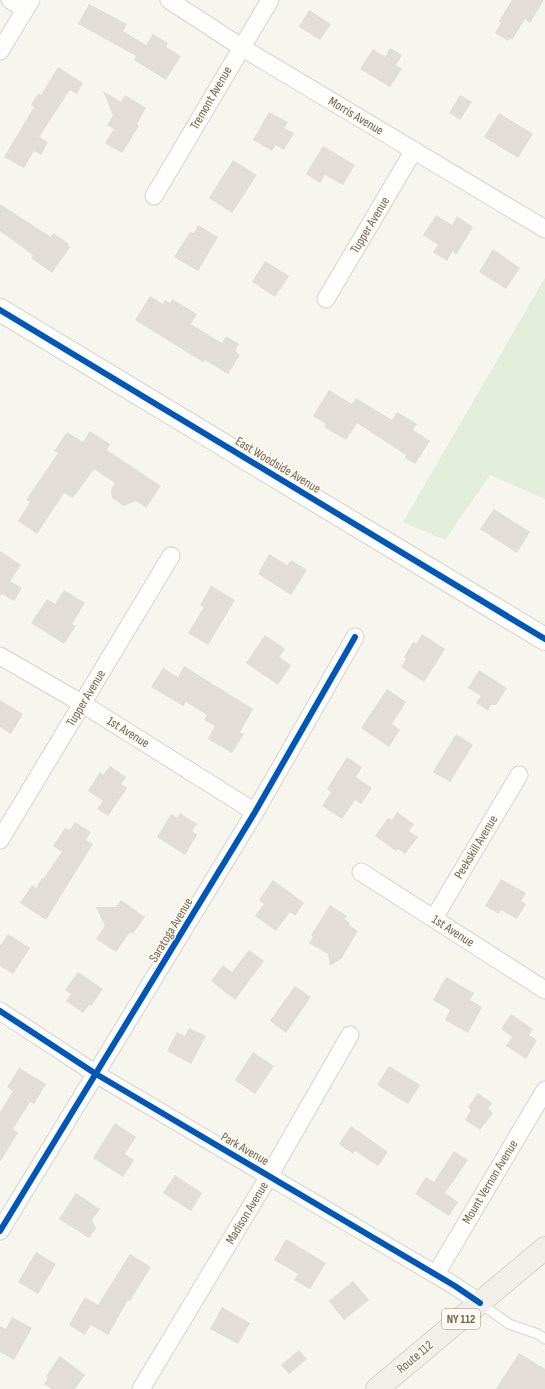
<svg xmlns="http://www.w3.org/2000/svg" width="545" height="1389" font-family="'Sofia Sans Condensed',sans-serif">
<style>
.green{fill:#e2edda}
.building{fill:#e2ddd6}
.lines{fill:none;stroke-linecap:round;stroke-linejoin:round}
.lane-casing{stroke:#d6d2cc;stroke-width:11}
.street-casing{stroke:#d6d2cc;stroke-width:19}
.secondary-casing{stroke:#d4d1c9;stroke-width:24}
.primary-casing{stroke:#d7d2cc;stroke-width:24}
.lane{stroke:#fefefc;stroke-width:9}
.street{stroke:#fefefc;stroke-width:17}
.secondary{stroke:#fefefc;stroke-width:22}
.primary{stroke:#f1efe8;stroke-width:22}
.cycleway-casing{stroke:#fdfaf1;stroke-width:8}
.cycleway{stroke:#0057b8;stroke-width:6}
.labels{text-anchor:middle;dominant-baseline:central;stroke-width:3;stroke-linejoin:round;paint-order:stroke}
.shield{fill:#fdfaf1;stroke:#9c9081;stroke-width:1}
.shield-label{font-size:12px;font-weight:bold;fill:#726251}
.street-label{font-size:13px;fill:#726251;stroke:#fdfaf1}
</style>
<rect width="100%" height="100%" fill="#f6f5ee"/>
<path class="green" d="M545 278V499L490 475 445 540 403 522Z"/>
<g class="building">
<path d="M512 0H544L530 23 525 19 512 40 510 38 508 41 495 33 501 23 499 21Z"/>
<path d="M89 4 127 24 123 31 146 45 153 34 168 43 166 47 181 56 166 80 134 60 136 56 78 24Z"/>
<path d="M309 10 331 24 320 40 299 27Z"/>
<path d="M390 48 402 55 396 65 402 69 390 87 360 69 373 49 385 57Z"/>
<path d="M58 67 83 83 77 94 70 90 39 137 48 142 41 155 34 151 24 168 4 157 34 107 31 105 38 93 41 95Z"/>
<path d="M103 91 121 102 125 95 146 108 137 124 139 126 122 153 105 143 114 129 107 125 113 115Z"/>
<path d="M460 95 472 102 460 120 449 113Z"/>
<path d="M269 112 288 122 284 128 294 133 284 150 276 145 272 151 253 140Z"/>
<path d="M499 113 533 134 518 158 484 137Z"/>
<path d="M323 146 355 165 343 185 325 175 320 183 306 174Z"/>
<path d="M233 160 257 175 232 213 209 198Z"/>
<path d="M0 204 51 237 53 233 69 244 68 246 70 247 52 273 31 258 33 255 0 231Z"/>
<path d="M436 215 452 225 457 216 473 227 456 255 453 251 447 261 433 252 438 245 423 235Z"/>
<path d="M198 225 218 237 198 271 174 257 190 232 194 233Z"/>
<path d="M493 249 520 268 506 289 479 272Z"/>
<path d="M265 261 289 276 275 297 252 282Z"/>
<path d="M150 296 163 304 165 300 170 303 172 299 197 314 191 324 222 343 226 336 239 344 235 351 240 355 228 374 205 360 203 362 135 320Z"/>
<path d="M329 390 352 404 356 398 392 420 397 412 417 424 413 430 430 441 415 464 405 458 406 455 357 423 346 440 324 427 326 424 313 416Z"/>
<path d="M90 431 110 444 107 450 161 486 146 508 136 501 124 506 112 498 111 489 115 483 94 469 73 498 64 493 37 534 18 521 30 502 26 500 58 453 54 451 67 432 83 442Z"/>
<path d="M494 509 530 532 517 553 480 529Z"/>
<path d="M0 551 21 565 10 581 22 588 14 601 2 594 0 597Z"/>
<path d="M269 554 287 565 291 560 307 570 291 595 258 574Z"/>
<path d="M211 586 235 600 208 645 188 633 204 607 200 605Z"/>
<path d="M64 590 85 603 72 624 76 626 64 644 31 623 47 599 55 604Z"/>
<path d="M422 634 445 649 424 682 401 667 406 659 404 657 413 642 416 644Z"/>
<path d="M265 635 285 649 279 657 291 665 278 685 246 663Z"/>
<path d="M184 666 253 709 240 732 244 734 232 753 208 739 215 726 204 720 207 715 186 702 183 706 151 687 163 668 178 677Z"/>
<path d="M479 670 507 688 496 705H491L488 711 476 703 481 696 468 688Z"/>
<path d="M387 689 406 702 392 724 400 730 389 747 361 728Z"/>
<path d="M0 700 23 714 11 734 0 727Z"/>
<path d="M456 734 473 745 450 782 433 772Z"/>
<path d="M347 757 362 767 356 777 372 788 361 804 355 800 342 819 322 806 331 792 327 789Z"/>
<path d="M110 766 126 777 121 784 127 788 108 816 97 809 103 801 88 791 100 772 103 775Z"/>
<path d="M397 812 414 824 409 831 418 837 405 854 398 849 396 851 375 836 388 818 392 820Z"/>
<path d="M180 813 197 824 192 831 197 835 185 855 157 837 171 814 177 818Z"/>
<path d="M75 822 91 832 86 840 93 844 46 920 20 903 32 885 36 888 42 878 43 879 62 852 53 846 65 828 70 830Z"/>
<path d="M501 879 526 893 521 901 526 904 517 919 501 910 499 914 485 906Z"/>
<path d="M273 880 304 903 295 916 290 912 276 931 255 916 264 904 259 900Z"/>
<path d="M121 900 145 917 133 934 130 932 116 952 96 939 105 926 96 907H116Z"/>
<path d="M330 905 347 916 344 919 349 922V925L358 931 341 959 330 966 328 954 309 943 313 937 311 935Z"/>
<path d="M8 934 30 948 13 974 0 966V946Z"/>
<path d="M249 950 264 961 235 1000 211 981 223 965 232 972Z"/>
<path d="M78 972 103 989 91 1006 89 1005 83 1013 66 1001 71 994 65 990Z"/>
<path d="M446 977 474 993 470 1000 482 1007 468 1033 445 1020 450 1010 433 1000Z"/>
<path d="M295 986 311 997 286 1033 270 1021Z"/>
<path d="M511 1014 533 1029 529 1035 537 1040 526 1059 506 1046 512 1037 501 1029Z"/>
<path d="M189 1028 206 1036 191 1064 167 1051 177 1032 185 1036Z"/>
<path d="M253 1052 274 1066 255 1094 235 1080Z"/>
<path d="M389 1066 420 1085 408 1104 377 1085Z"/>
<path d="M19 1068 46 1084 34 1104 30 1102 13 1129 18 1133 0 1162V1112L13 1091 7 1087Z"/>
<path d="M478 1093 492 1103 488 1109 493 1113 480 1130 465 1120 471 1110 468 1107Z"/>
<path d="M115 1123 136 1137 125 1154 134 1160 123 1177 93 1158Z"/>
<path d="M351 1126 388 1152 378 1166 355 1151 353 1154 339 1144Z"/>
<path d="M454 1151 468 1160 445 1193 458 1202 449 1216 415 1194 426 1177 434 1182Z"/>
<path d="M175 1175 202 1193 191 1211 163 1193Z"/>
<path d="M76 1193 100 1209 92 1220 96 1228 89 1238 59 1219Z"/>
<path d="M286 1239 326 1263 310 1289 294 1280 298 1274 274 1260Z"/>
<path d="M36 1252 56 1264 38 1294 18 1282Z"/>
<path d="M130 1254 151 1267 130 1301 128 1300 108 1335 91 1325 85 1335 69 1325 85 1297 98 1305Z"/>
<path d="M353 1281 369 1300 344 1320 329 1301Z"/>
<path d="M222 1307 250 1323 238 1344 210 1329Z"/>
<path d="M12 1317 32 1328 14 1360 0 1352V1326L6 1329Z"/>
<path d="M299 1350 307 1359 289 1374 281 1365Z"/>
<path d="M519 1353 545 1369V1389H496Z"/>
<path d="M60 1356 85 1375 75 1389H52L44 1384 48 1379 46 1376Z"/>
</g>
<g class="lines">
<defs>
<path id="lane" d="M480 1303 509 1324 538 1334 545 1339"/>
<g id="street">
<path d="M10 0 25 9"/>
<path d="M169 0 241 47 545 229"/>
<path d="M0 51 31 0"/>
<path d="M154 196 270 0"/>
<path d="M326 299 414 150"/>
<path d="M0 656 83 704 255 812"/>
<path d="M0 840 171 556"/>
<path d="M361 872 545 990"/>
<path d="M434 918 519 775"/>
<path d="M0 1011 96 1074 455 1286 480 1303"/>
<path d="M0 1231 255 812 355 637"/>
<path d="M436 1274 545 1090"/>
<path d="M141 1389 269 1176 350 1035"/>
</g>
<path id="secondary" d="M0 310 545 639"/>
<path id="primary" d="M377 1389 545 1248"/>
</defs>
<use href="#lane" class="lane-casing"/>
<use href="#street" class="street-casing"/>
<use href="#secondary" class="secondary-casing"/>
<use href="#primary" class="primary-casing"/>
<use href="#lane" class="lane"/>
<use href="#street" class="street"/>
<use href="#secondary" class="secondary"/>
<use href="#primary" class="primary"/>
<defs>
<g id="cycleway">
<path d="M0 310 545 639"/>
<path d="M0 1011 96 1074 455 1286 480 1303"/>
<path d="M0 1231 255 812 355 637"/>
</g>
</defs>
<use href="#cycleway" class="cycleway-casing"/>
<use href="#cycleway" class="cycleway"/>
</g>
<g class="labels">
<rect class="shield" x="442" y="1309" width="38" height="20" rx="3"/>
<g class="shield-label">
<text x="461" y="1319">NY 112</text>
</g>
<g class="street-label">
<text transform="translate(211 98) rotate(-60)">Tremont Avenue</text>
<text transform="translate(356 116) rotate(31)">Morris Avenue</text>
<text transform="translate(370 225) rotate(-59)">Tupper Avenue</text>
<text transform="translate(278 465) rotate(31)">East Woodside Avenue</text>
<text transform="translate(86 698) rotate(-59)">Tupper Avenue</text>
<text transform="translate(128 732) rotate(32)">1st Avenue</text>
<text transform="translate(476 847) rotate(-59)">Peekskill Avenue</text>
<text transform="translate(171 930) rotate(-59)">Saratoga Avenue</text>
<text transform="translate(453 931) rotate(33)">1st Avenue</text>
<text transform="translate(245 1149) rotate(30)">Park Avenue</text>
<text transform="translate(490 1182) rotate(-59)">Mount Vernon Avenue</text>
<text transform="translate(247 1213) rotate(-59)">Madison Avenue</text>
<text transform="translate(415 1357) rotate(-40)">Route 112</text>
</g>
</g>
</svg>
